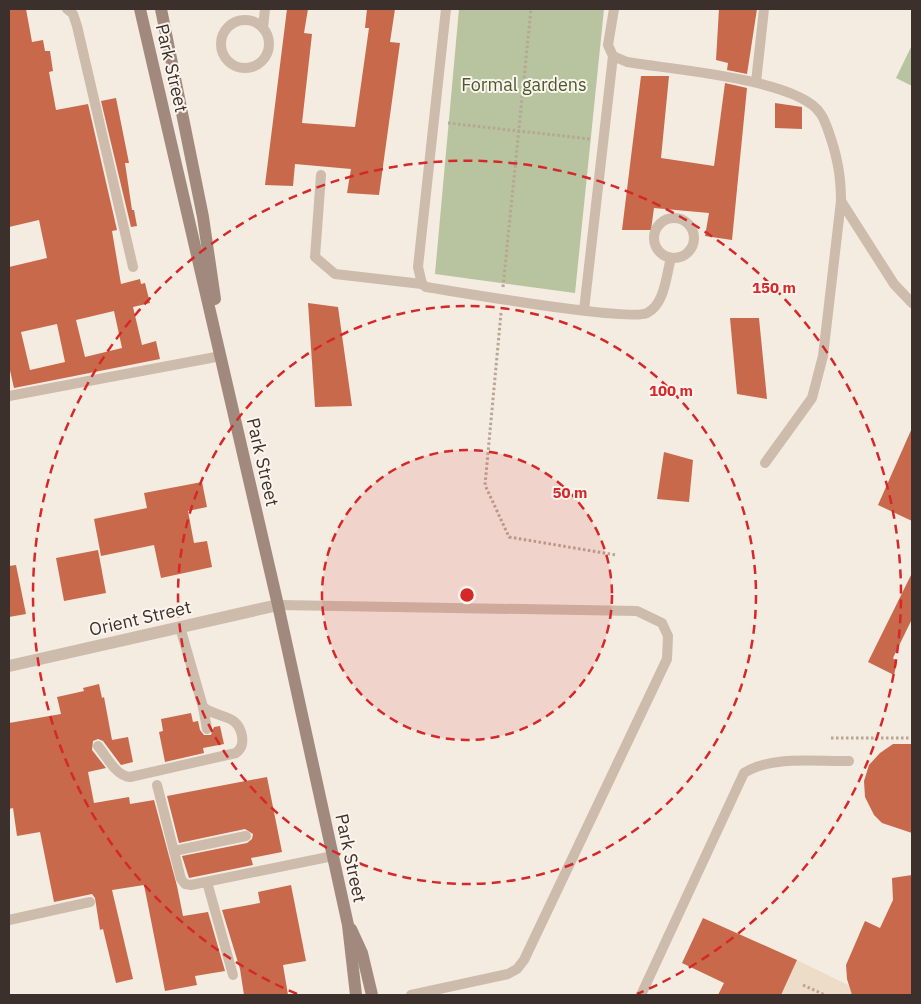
<svg xmlns="http://www.w3.org/2000/svg" width="921" height="1004" font-family="'IBM Plex Sans',sans-serif">
<style>
.green{fill:#b8c4a0}
.plaza{fill:#ecdcc8}
.building{fill:#c8694b;fill-rule:evenodd}
.lines{fill:none;stroke-linecap:round;stroke-linejoin:round}
.path{stroke:#b9a596;stroke-width:3;stroke-dasharray:2.5 2.5;stroke-linecap:butt}
.lane{stroke:#cdbbac;stroke-width:10}
.street{stroke:#cdbbac;stroke-width:12}
.secondary{stroke:#a18a7d;stroke-width:12}
.ring{fill:none;stroke:#d62828;stroke-width:2.5;stroke-dasharray:9 6}
.labels{text-anchor:middle;dominant-baseline:central;stroke-width:4;stroke-linejoin:round;paint-order:stroke}
.street-label{font-size:18px;fill:#3b302b;stroke:#fbf5ee}
.park-label{font-size:18px;fill:#4a5a2e;stroke:#fbf5ee}
.centre{fill:#d62828;stroke:#fbf5ee;stroke-width:2.5}
.ring-label{font-size:15px;text-anchor:middle;font-weight:bold;fill:#d62828;stroke:#fbf5ee;stroke-width:4;stroke-linejoin:round;paint-order:stroke}
</style>
<rect width="100%" height="100%" fill="#f4ebe1"/>
<g class="green">
<path d="M459 9H604L575 293 435 274Z"/>
<path d="M912 45V86L896 78Z"/>
</g>
<path class="plaza" d="M797 960 848 985 853 995H781Z"/>
<g class="building">
<path d="M9 9H26L32 42 43 40 45 51H50L53 71 49 72 56 110 88 104 117 230 112 231 121 284 140 279 141 284 145 283 150 303 133 307 142 345 156 341 160 359 14 388 9 366V267L47 258 39 220 9 227ZM114 311 122 348 85 357 76 320ZM57 324 65 362 30 370 21 332Z"/>
<path d="M287 9H308L304 33 312 34 302 123 355 127 369 28H365L367 9H395L390 42 400 43 379 195 347 193 351 169 295 164 293 186 265 185Z"/>
<path d="M719 9H757L747 74 727 70 728 63 716 60Z"/>
<path d="M641 76H669L661 158 714 166 725 83 747 88 732 240 705 236 709 213 654 208 651 230H622Z"/>
<path d="M116 98 129 163H125L132 210H134L137 226 131 227 101 101Z"/>
<path d="M775 103 802 107V129L775 128Z"/>
<path d="M308 303 338 307 352 406 315 407Z"/>
<path d="M730 318H759L767 399 737 394Z"/>
<path d="M912 428V521L878 505Z"/>
<path d="M664 452 693 460 689 502 657 499Z"/>
<path d="M202 482 207 507 188 511 194 543 207 541 212 567 161 578 154 545 101 556 94 519 147 508 144 493Z"/>
<path d="M98 550 106 593 64 601 56 558Z"/>
<path d="M16 565 26 614 9 617V566Z"/>
<path d="M912 573V619L893 658 897 662 894 675 868 662Z"/>
<path d="M99 684 102 698 104 697 112 740 128 737 133 762 121 765 103 741 98 739 93 741 92 750 106 768 88 772 94 803 129 797 130 804 154 800 177 886 183 916 208 912 225 971 195 976 197 985 165 991 144 885 112 890 133 979 116 983 103 929 100 930 95 898 92 894 54 902 40 832 17 836 13 808 9 809V723L61 714 57 697 84 691 83 688Z"/>
<path d="M191 713 193 722 198 721 200 730 204 735H211L214 727 220 726 224 744 203 748 204 753 165 762 159 732 163 731 161 719Z"/>
<path d="M893 744H912V833L882 823 874 815 865 797 864 781 869 765 880 753Z"/>
<path d="M267 777 282 852 251 858 253 865 189 878 182 856 247 843 252 839 253 834 245 829 179 843 167 796Z"/>
<path d="M912 875V995H852L847 979 846 965 865 921 880 928 893 900 892 878Z"/>
<path d="M291 885 306 961 283 965 288 995H244L240 969 222 910 260 903 258 892Z"/>
<path d="M703 918 797 960 781 995H718L724 983 682 963Z"/>
</g>
<g class="lines">
<g class="path">
<path d="M448 123 590 139"/>
<path d="M503 287 531 9"/>
<path d="M501 313 485 485 509 537 616 555"/>
<path d="M831 738H912"/>
<path d="M803 985 825 995"/>
</g>
<g class="lane">
<path d="M67 9 73 14 77 26 133 267"/>
<path d="M446 9 418 267 422 284 426 287C459 292 628 322 647 313 665 304 666 276 671 258"/>
<path d="M614 9 608 45 613 56 627 62C668 69 798 79 820 113 824 118 826 125 828 130 837 155 841 175 841 201L823 356 812 398 765 463"/>
<circle cx="245" cy="44" r="24"/>
<path d="M263 28 265 9"/>
<path d="M756 82 764 9"/>
<path d="M321 175 315 257 335 274 422 284"/>
<path d="M841 201 894 284 912 303"/>
<circle cx="674" cy="238" r="20"/>
<path d="M584 310 613 56"/>
<path d="M9 396 221 356"/>
<path d="M278 605 637 611 662 623 668 636 667 659 524 960 517 969 508 974 411 995"/>
<path d="M203 707 207 729"/>
<path d="M98 746C107 757 116 776 130 777L236 753C242 748 243 744 242 736 238 713 218 719 203 707L180 627"/>
<path d="M157 785 181 879 185 884 191 885 333 856"/>
<path d="M174 851 246 836"/>
<path d="M207 882 233 975"/>
<path d="M9 920 90 902"/>
<path d="M641 995 744 773C772 755 817 762 849 761"/>
</g>
<path class="street" d="M9 666 278 605"/>
<g class="secondary">
<path d="M140 9 278 605 348 925 356 995"/>
<path d="M161 9 203 217 215 299"/>
<path d="M351 929 362 953 372 995"/>
</g>
</g>
<circle cx="467" cy="595" r="145" fill="#d62828" fill-opacity=".12"/>
<g class="ring">
<circle cx="467" cy="595" r="145"/>
<circle cx="467" cy="595" r="289"/>
<path d="M297 994A434 434 0 1 1 637 994"/>
</g>
<g class="labels">
<g class="street-label">
<text transform="translate(172 68) rotate(77)">Park Street</text>
<text transform="translate(263 462) rotate(77)">Park Street</text>
<text transform="translate(140 618) rotate(-13)">Orient Street</text>
<text transform="translate(351 858) rotate(78)">Park Street</text>
</g>
<g class="park-label">
<text x="524" y="84">Formal gardens</text>
</g>
</g>
<circle cx="467" cy="595" r="8" class="centre"/>
<g class="ring-label">
<text x="774" y="293">150 m</text>
<text x="671" y="396">100 m</text>
<text x="570" y="498">50 m</text>
</g>
<rect width="921" height="1004" fill="none" stroke="#3b302b" stroke-width="20"/>
</svg>
